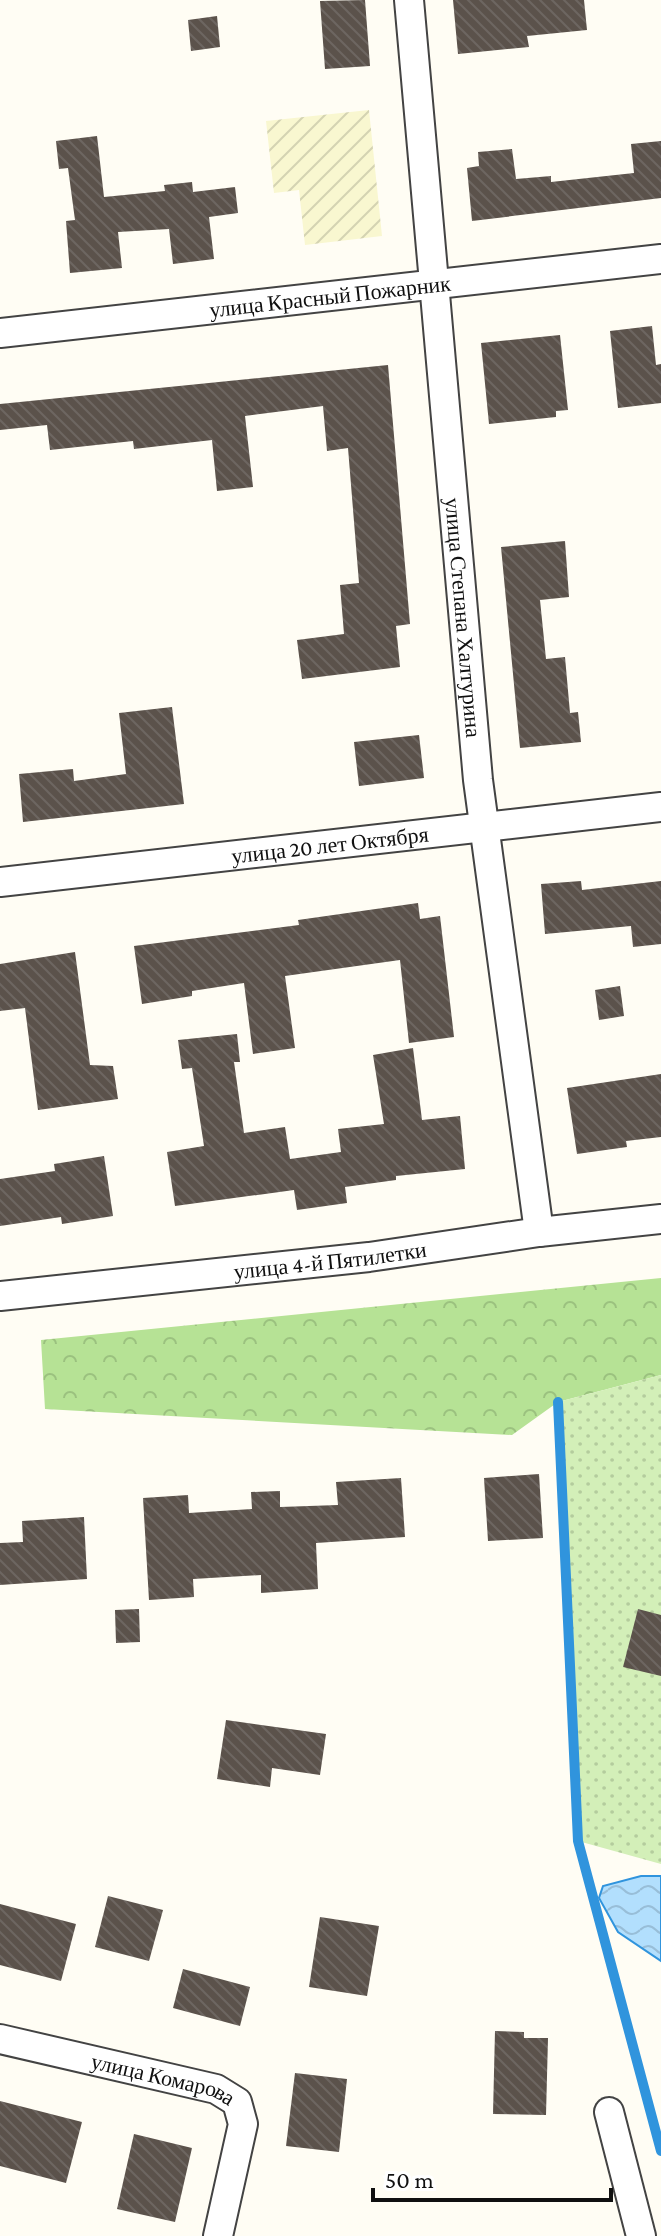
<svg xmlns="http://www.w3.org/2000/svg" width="661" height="2236" font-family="'Crimson Pro',serif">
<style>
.farmland{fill:url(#farmland-furrows)}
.forest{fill:url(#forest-crowns)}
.garden{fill:url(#garden-dots)}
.water{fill:url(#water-waves);stroke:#3094dd;stroke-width:2}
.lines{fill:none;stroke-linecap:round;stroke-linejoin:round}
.stream{stroke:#3094dd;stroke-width:10}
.building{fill:url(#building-back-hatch)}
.street-casing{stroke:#434343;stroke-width:32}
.street{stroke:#fff;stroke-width:28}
.labels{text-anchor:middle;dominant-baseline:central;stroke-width:8;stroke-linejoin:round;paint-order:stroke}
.street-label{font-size:22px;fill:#101010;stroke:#fff}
</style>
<defs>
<pattern id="farmland-furrows" width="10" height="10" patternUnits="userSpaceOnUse" patternTransform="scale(2)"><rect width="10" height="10" fill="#f9f7d0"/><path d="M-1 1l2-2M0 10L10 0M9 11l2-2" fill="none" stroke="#d4d3b2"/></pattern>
<pattern id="forest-crowns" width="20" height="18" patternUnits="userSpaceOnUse" patternTransform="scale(2)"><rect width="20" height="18" fill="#b6e295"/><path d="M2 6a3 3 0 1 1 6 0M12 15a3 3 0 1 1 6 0" fill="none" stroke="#9bc17f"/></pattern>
<pattern id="garden-dots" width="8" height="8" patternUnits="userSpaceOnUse" patternTransform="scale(2)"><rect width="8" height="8" fill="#d3efb8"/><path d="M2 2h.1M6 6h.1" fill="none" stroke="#b4cc9d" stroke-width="1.8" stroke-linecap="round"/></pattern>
<pattern id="water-waves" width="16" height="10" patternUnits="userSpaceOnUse" patternTransform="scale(2)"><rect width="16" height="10" fill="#b2dffd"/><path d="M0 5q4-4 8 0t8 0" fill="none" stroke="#98bed8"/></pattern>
<pattern id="building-back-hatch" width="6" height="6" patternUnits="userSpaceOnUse" patternTransform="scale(2)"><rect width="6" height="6" fill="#5b524b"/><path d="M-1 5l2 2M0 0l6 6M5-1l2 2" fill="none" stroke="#6d6661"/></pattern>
</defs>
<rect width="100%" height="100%" fill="#fffdf4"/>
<path class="farmland" d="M369 110 382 236 305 245 299 190 274 193 266 121Z"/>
<path class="forest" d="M661 1278V1375L558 1402 512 1435 45 1409 41 1340Z"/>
<path class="garden" d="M661 1375V1864L578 1841 558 1402Z"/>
<path class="water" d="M641 1876H661V1961L618 1932 599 1898 603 1886Z"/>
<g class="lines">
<path class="stream" d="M558 1402 578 1841 661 2151"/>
</g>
<g class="building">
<path d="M365 0 370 66 325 69 320 1Z"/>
<path d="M453 0H584L587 30 527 36 529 47 458 54Z"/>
<path d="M217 16 220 47 191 51 188 20Z"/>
<path d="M97 136 104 197 165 191 164 185 192 182 193 192 235 187 238 213 209 217 214 259 173 264 169 229 118 232 122 268 70 273 66 221 75 220 68 168 59 169 56 141Z"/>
<path d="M661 141V198L472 221 467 168 479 166 478 152 512 149 516 179 551 176V182L634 173 631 144Z"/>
<path d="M652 326 656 365 661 364V403L618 408 610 331Z"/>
<path d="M560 335 568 410 556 411V417L489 424 481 343Z"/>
<path d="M388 365 410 624 396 626 400 667 302 679 297 640 344 634 340 585 359 583 348 448 327 451 323 406 245 416 253 487 217 491 212 440 134 449 133 441 50 450 47 425 0 430V404Z"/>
<path d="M565 541 569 597 540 600 546 659 565 657 570 713 578 712 581 742 520 748 501 547Z"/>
<path d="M172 707 184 804 23 822 19 774 73 769 74 781 126 774 119 713Z"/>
<path d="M419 735 424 778 359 786 354 742Z"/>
<path d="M581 881 582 890 661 881V944L633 947 631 926 545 934 541 884Z"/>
<path d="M418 903 420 919 440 916 454 1037 409 1043 400 960 285 976 295 1048 253 1054 244 983 192 991V996L142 1004 134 946 299 925 298 920Z"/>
<path d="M75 952 90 1065 113 1066 118 1099 38 1110 25 1008 0 1011V964Z"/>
<path d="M620 986 624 1016 599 1020 595 990Z"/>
<path d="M237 1034 240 1062H234L244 1133 285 1127 290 1159 341 1152 338 1129 384 1124 373 1055 413 1048 422 1120 460 1116 465 1169 396 1176V1180L345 1187 347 1203 297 1210 294 1190 175 1206 167 1152 204 1146 192 1068 182 1069 178 1040Z"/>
<path d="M661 1074V1137L626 1141 627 1147 577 1154 567 1088Z"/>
<path d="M104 1156 113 1216 62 1224 61 1217 0 1226V1179L55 1171 54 1164Z"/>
<path d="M539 1474 543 1538 488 1541 484 1478Z"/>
<path d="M401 1478 405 1537 316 1543 318 1589 261 1593V1575L193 1579 194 1597 149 1600 143 1498 188 1495 189 1513 252 1509 251 1492 280 1491V1507L338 1505 336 1482Z"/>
<path d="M84 1517 87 1579 0 1585V1543L23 1542 22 1521Z"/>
<path d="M139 1609 140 1642 116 1643 115 1610Z"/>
<path d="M638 1609 661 1615V1676L623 1667Z"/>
<path d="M226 1720 326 1734 320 1775 272 1768 270 1787 217 1779Z"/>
<path d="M108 1896 163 1910 149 1961 95 1947Z"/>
<path d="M0 1904 76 1924 61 1981 0 1965Z"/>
<path d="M320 1917 379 1926 367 1996 309 1987Z"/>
<path d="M183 1969 250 1987 240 2026 173 2008Z"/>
<path d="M495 2031 524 2032V2038H548L546 2115 493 2114Z"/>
<path d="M295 2073 347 2079 339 2152 286 2146Z"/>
<path d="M0 2101 82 2122 66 2183 0 2166Z"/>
<path d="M134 2134 192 2148 175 2222 117 2209Z"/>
</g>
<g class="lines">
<defs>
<g id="street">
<path id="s1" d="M409 0 478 780 539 1232"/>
<path id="s2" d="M0 333 661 259"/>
<path id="s3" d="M0 882 661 807"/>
<path id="s4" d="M0 1296 369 1257 539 1232 661 1219"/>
<path id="s5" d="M0 2039 216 2089 237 2102 243 2124 218 2236"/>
<path d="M609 2112 641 2236"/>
</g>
</defs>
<use href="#street" class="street-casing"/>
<use href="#street" class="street"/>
</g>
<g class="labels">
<g class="street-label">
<text stroke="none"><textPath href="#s2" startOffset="332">улица Красный Пожарник</textPath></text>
<text stroke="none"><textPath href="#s1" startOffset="620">улица Степана Халтурина</textPath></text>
<text stroke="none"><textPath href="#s3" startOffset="332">улица 20 лет Октября</textPath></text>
<text stroke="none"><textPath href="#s4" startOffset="332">улица 4-й Пятилетки</textPath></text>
<text stroke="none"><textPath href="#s5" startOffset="168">улица Комарова</textPath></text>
</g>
</g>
<path d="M373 2188v12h238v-12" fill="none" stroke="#101010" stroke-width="4"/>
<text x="385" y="2188" font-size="24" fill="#101010" stroke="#ffffff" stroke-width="6" paint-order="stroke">50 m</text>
</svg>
